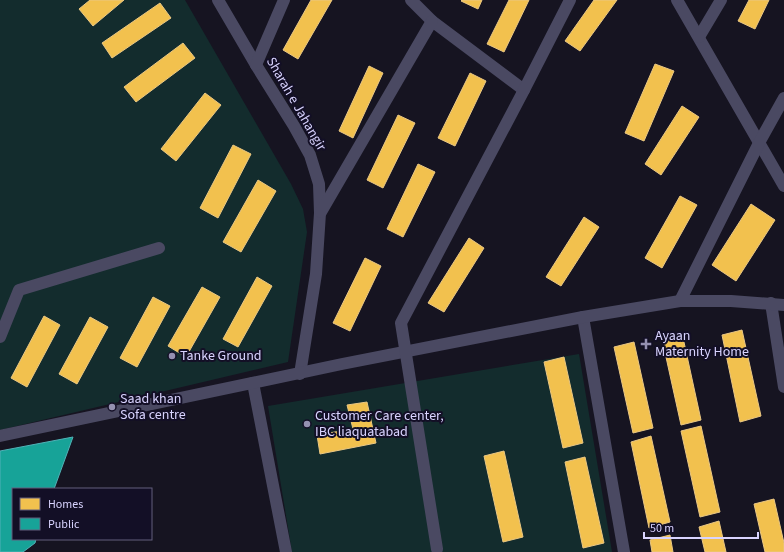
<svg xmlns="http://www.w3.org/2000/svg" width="784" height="552" font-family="'Source Sans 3',sans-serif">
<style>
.green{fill:#132c2d}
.homes{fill:#f2c14e;stroke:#eac783}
.public{fill:#17a398;stroke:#51b2b7}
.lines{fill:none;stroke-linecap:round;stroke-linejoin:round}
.street{stroke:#4a4962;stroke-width:12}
.poi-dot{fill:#9591b1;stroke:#130f26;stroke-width:1.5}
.labels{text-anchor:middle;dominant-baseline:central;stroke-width:4;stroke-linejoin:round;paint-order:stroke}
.street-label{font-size:14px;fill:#d9d4ff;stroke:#130f26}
.poi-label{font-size:14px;fill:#d9d4ff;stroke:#130f26;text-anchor:start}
</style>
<rect width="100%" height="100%" fill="#161421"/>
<g class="green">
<path d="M0 0H185L291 184 303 209 307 232 288 362 0 430Z"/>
<path d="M579 354 612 552H292L268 406Z"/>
</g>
<g class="homes">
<path d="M90 0H124L93 26 79 9Z"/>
<path d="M311 0H332L298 59 283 50Z"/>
<path d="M462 0H482L478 9 461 1Z"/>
<path d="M509 0H529L504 52 487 44Z"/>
<path d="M594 0H617L580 51 565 41Z"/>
<path d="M749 0H769L755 29 738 21Z"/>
<path d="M160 3 171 18 112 58 102 43Z"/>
<path d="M183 43 195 58 136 102 124 87Z"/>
<path d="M655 64 674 71 644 141 625 133Z"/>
<path d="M369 66 383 73 353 138 339 131Z"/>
<path d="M470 73 486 81 455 146 438 138Z"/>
<path d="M205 93 221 105 176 161 161 149Z"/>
<path d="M682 106 699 117 661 175 645 164Z"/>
<path d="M398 115 415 123 383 188 367 180Z"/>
<path d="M233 145 251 154 218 218 200 208Z"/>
<path d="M418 164 435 172 403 237 387 229Z"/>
<path d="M258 180 276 191 241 252 223 242Z"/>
<path d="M680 196 697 205 662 268 645 258Z"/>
<path d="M751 204 775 220 736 281 712 265Z"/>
<path d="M584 217 599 227 561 286 546 277Z"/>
<path d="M469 238 484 248 444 312 428 303Z"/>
<path d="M365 258 381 266 350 331 333 323Z"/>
<path d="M257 277 272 286 238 347 223 339Z"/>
<path d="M202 287 220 297 186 357 168 346Z"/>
<path d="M153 297 170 306 137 367 120 358Z"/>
<path d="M44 316 60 325 27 387 11 378Z"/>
<path d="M90 317 108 327 77 384 59 374Z"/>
<path d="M742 330 761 416 740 422 722 335Z"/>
<path d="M682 333 701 420 681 425 662 339Z"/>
<path d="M634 342 653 428 633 433 614 347Z"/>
<path d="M564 357 583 443 563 448 544 362Z"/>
<path d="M367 402 376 443 320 454 317 435 353 429 347 405Z"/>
<path d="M701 426 720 512 700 517 681 431Z"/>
<path d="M651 436 670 522 649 528 631 442Z"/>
<path d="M504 451 523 537 503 542 484 456Z"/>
<path d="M585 457 604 543 583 548 565 462Z"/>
<path d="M774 499 784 543V552H765L754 504Z"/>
<path d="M719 521 726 552H705L699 527Z"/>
<path d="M670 535 673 552H652L650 540Z"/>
</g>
<path class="public" d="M73 437 54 489H13V539H36L35 543 23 552H0V451Z"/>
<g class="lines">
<g class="street">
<path d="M218 0 256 65 294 126 310 155 319 184 320 213 316 274 300 374"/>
<path d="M411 0 432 21 524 90"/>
<path d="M677 0 784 186"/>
<path d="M699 37 721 0"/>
<path d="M256 65 284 0"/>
<path d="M321 212 432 21"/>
<path d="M680 301 760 141 784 98"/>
<path d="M771 303 784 387"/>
<path d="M583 317 624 552"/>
<path d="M0 337 19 290 159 248"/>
<path d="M253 383 286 552"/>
<path d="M0 436 342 364 583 317 680 301H731L784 305"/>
<path d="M437 549 401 323 524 90 570 0"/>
</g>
</g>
<g class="poi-dot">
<path d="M644 338h4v4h4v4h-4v4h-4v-4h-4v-4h4z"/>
<circle cx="172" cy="356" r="4"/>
<circle cx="112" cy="407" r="4"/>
<circle cx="307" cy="424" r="4"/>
</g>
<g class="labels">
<g class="street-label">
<text transform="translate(296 104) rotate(60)">Sharah e Jahangir</text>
</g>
<g class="poi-label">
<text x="655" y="336">Ayaan<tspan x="655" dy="16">Maternity Home</tspan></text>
<text x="180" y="356">Tanke Ground</text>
<text x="120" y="399">Saad khan<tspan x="120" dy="16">Sofa centre</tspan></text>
<text x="315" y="416">Customer Care center,<tspan x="315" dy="16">IBC liaquatabad</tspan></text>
</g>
</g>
<rect x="12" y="488" width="140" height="52" fill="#130f26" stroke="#625e7d"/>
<rect x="20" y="498" width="20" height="12" fill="#f2c14e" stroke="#625e7d"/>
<text x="48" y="508" font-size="12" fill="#d9d4ff">Homes</text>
<rect x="20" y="518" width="20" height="12" fill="#17a398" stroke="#625e7d"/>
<text x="48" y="528" font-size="12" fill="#d9d4ff">Public</text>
<path d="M644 532v6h114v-6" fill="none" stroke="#d9d4ff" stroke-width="2"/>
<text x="650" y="532" font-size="12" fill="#d9d4ff" stroke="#130f26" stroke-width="3" paint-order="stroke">50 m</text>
</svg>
